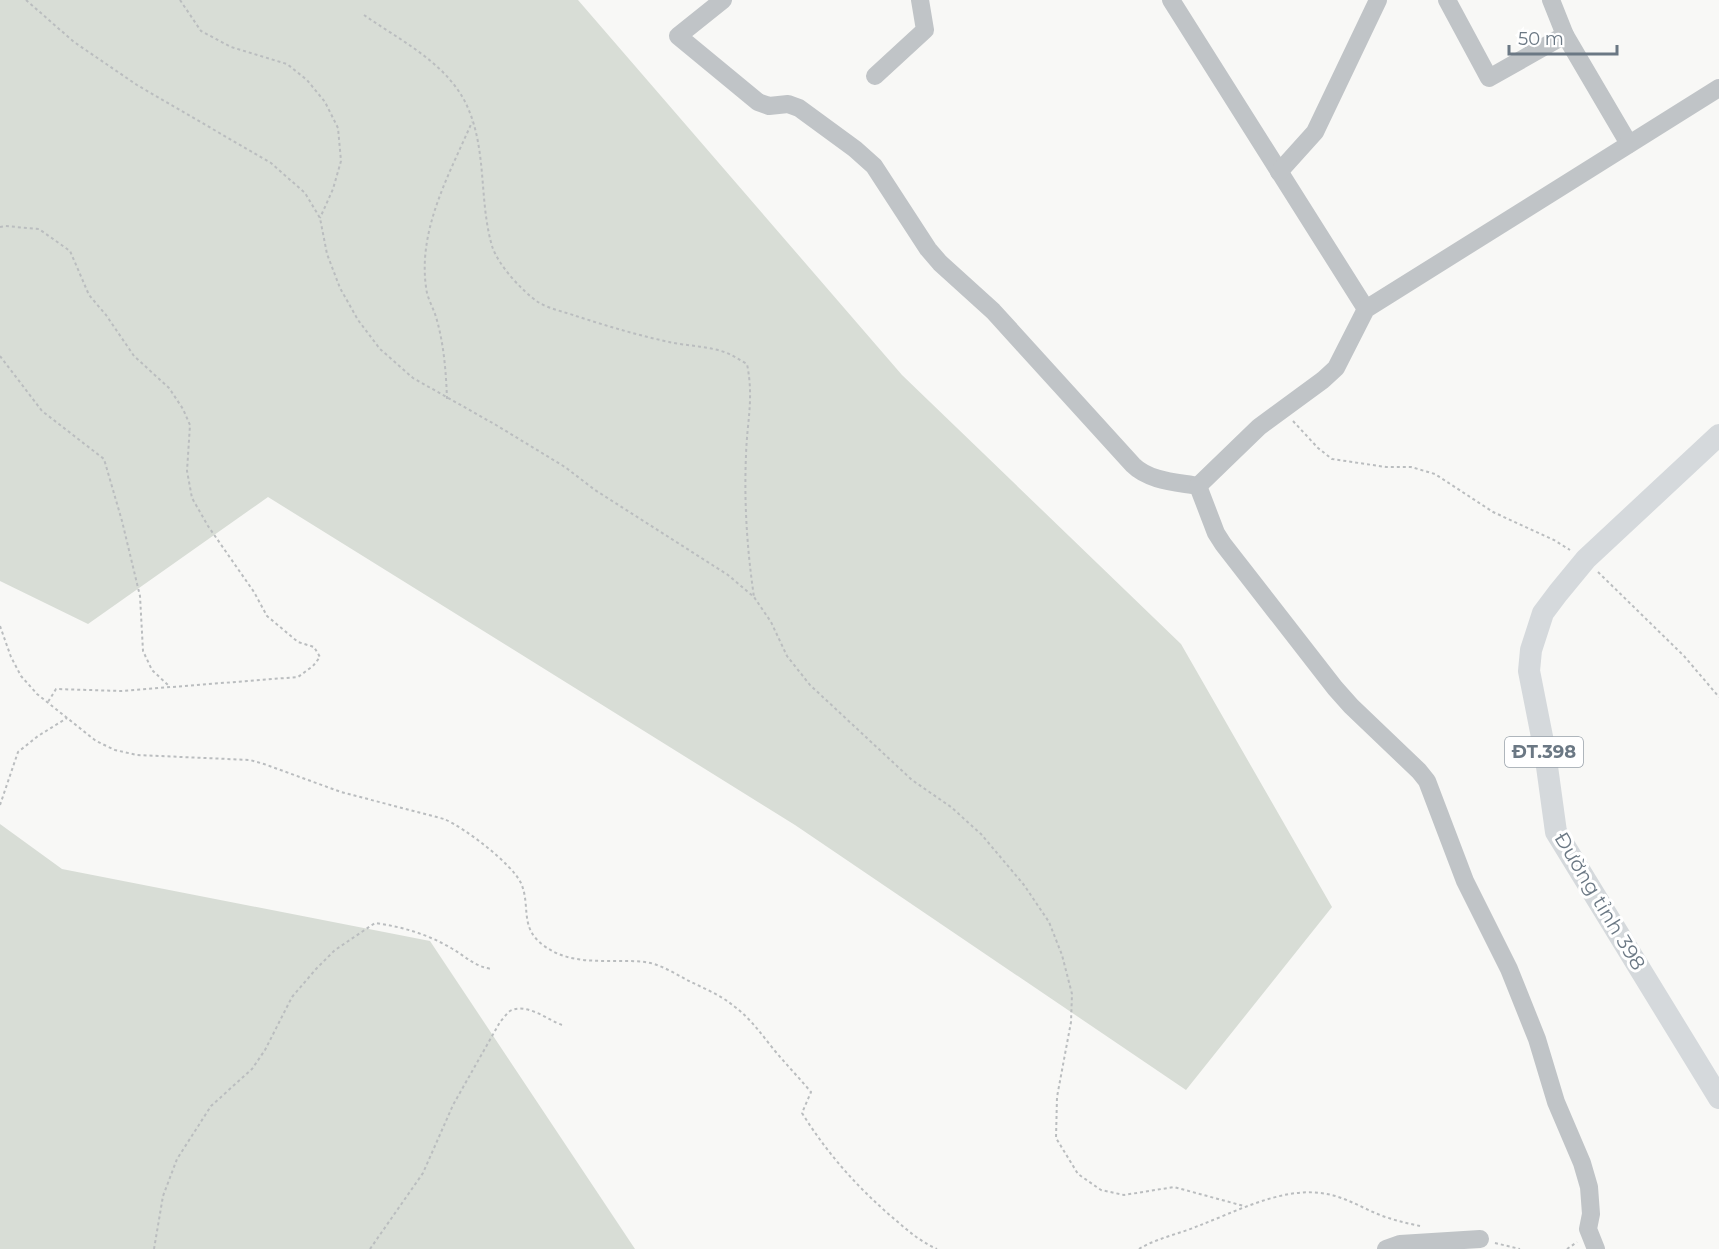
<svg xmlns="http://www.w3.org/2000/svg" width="1719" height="1249" font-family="Montserrat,sans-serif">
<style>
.green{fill:#d8ddd6}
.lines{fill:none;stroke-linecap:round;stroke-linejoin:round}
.path{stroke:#babdbf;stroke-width:2;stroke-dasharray:3 3;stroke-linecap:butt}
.minor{stroke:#c0c4c7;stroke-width:18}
.major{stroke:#d5d9dc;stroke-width:22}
.labels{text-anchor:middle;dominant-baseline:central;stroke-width:6;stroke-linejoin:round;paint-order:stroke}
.shield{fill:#fff;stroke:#97a0a9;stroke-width:1.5}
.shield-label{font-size:18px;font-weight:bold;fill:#6b7884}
.street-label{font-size:20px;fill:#6b7884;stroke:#fff}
</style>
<rect width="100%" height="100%" fill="#f8f8f6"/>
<g class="green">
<path d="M0 0H578L902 375 1181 644 1332 907 1186 1090 795 825 268 497 88 624 0 581Z"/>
<path d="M0 824 62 869 430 941 635 1249H0Z"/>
</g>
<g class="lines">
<g class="path">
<path d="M26 0 74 42 137 85 271 163 305 193 320 218 327 254 340 288 358 320 380 349 413 378 496 425 565 467 595 490 728 575 754 597 771 622 787 656 810 685 912 780 951 807 981 834 1024 885 1049 922 1062 955 1072 994 1071 1022 1057 1097 1056 1138 1078 1174 1101 1190 1124 1195 1174 1187 1244 1206"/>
<path d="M180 0 201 31 231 47 287 64 307 80 325 102 338 128 341 161 333 189 320 218"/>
<path d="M364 15C401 41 449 64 468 108 487 152 479 201 492 246 498 265 522 291 538 302 549 309 565 312 576 316 607 326 637 335 669 342 687 346 709 346 727 353 734 356 740 360 747 364 754 399 747 421 746 455 744 503 747 549 754 597"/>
<path d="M0 227 5 226 39 229 70 251 89 295 106 315 134 356 169 388 183 409 190 425 187 471 192 498 208 526 254 592 267 616 298 642 314 647 320 657 313 666 298 677 121 691 56 689 48 702"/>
<path d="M0 356 42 411 104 459 122 521 140 596 143 651 152 670 169 686"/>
<path d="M447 399C446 372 444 344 436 317 433 307 427 298 426 287 418 229 449 175 472 122"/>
<path d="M1293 421 1318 448 1332 459 1386 467H1411L1435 474 1493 512 1554 540 1570 550"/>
<path d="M1598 572 1684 656 1719 697"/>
<path d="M0 626 11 657 21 676 37 694 96 741 115 750 137 755 250 760 264 764 341 792 444 819C465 828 511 863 521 883 531 906 519 927 543 945 573 968 611 958 645 962 660 964 674 973 687 980 703 988 721 995 735 1007 751 1019 762 1035 775 1051 787 1065 799 1078 811 1092L802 1113C827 1153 856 1186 892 1217 906 1229 919 1241 937 1249"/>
<path d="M0 805 18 752 38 736 67 718"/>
<path d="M1495 1243 1520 1249"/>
<path d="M154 1249 163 1196 177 1159 211 1106 252 1069 265 1050 292 997 316 969 335 950 375 923C403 927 427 934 451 948 465 956 475 967 492 969"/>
<path d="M370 1249 423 1173 453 1105 500 1022C503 1019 507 1013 510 1011 526 1002 548 1020 562 1025"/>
<path d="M1139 1249C1157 1238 1179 1234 1198 1226 1235 1212 1280 1188 1320 1193 1342 1195 1360 1207 1380 1215 1393 1220 1406 1223 1420 1226"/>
<path d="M1567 1249 1577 1242"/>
</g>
<g class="minor">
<path d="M723 0 678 36 758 102 769 106 788 104 799 108 855 149 874 166 928 249 940 263 993 311 1133 465C1149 481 1176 482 1198 486"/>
<path d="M1171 0 1366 309"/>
<path d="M1447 0 1489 78 1565 35"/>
<path d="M1551 0 1565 35 1629 144"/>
<path d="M875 76 925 30 920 0"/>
<path d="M1279 172 1315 132 1378 0"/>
<path d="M1198 486 1216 533 1223 544 1335 688 1351 706 1419 771 1427 781 1465 881 1509 969 1537 1039 1556 1102 1582 1163 1589 1187 1591 1214 1588 1229 1596 1249"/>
<path d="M1198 486 1259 427 1323 380 1336 368 1366 309 1719 88"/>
<path d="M1386 1249 1400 1244 1480 1239"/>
</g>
<path class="major" d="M1719 435 1586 559 1558 593 1543 613 1531 650 1529 671 1545 752 1556 832 1719 1098"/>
</g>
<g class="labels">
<rect class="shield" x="1505" y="737" width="78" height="30" rx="4.5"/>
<g class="shield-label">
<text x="1544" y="752">ĐT.398</text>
</g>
<g class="street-label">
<text transform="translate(1600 901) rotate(59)">Đường tỉnh 398</text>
</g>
</g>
<path d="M1509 45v9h108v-9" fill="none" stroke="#6b7884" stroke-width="3"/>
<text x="1518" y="45" font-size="18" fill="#6b7884" stroke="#ffffff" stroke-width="4.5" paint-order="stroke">50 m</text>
</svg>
